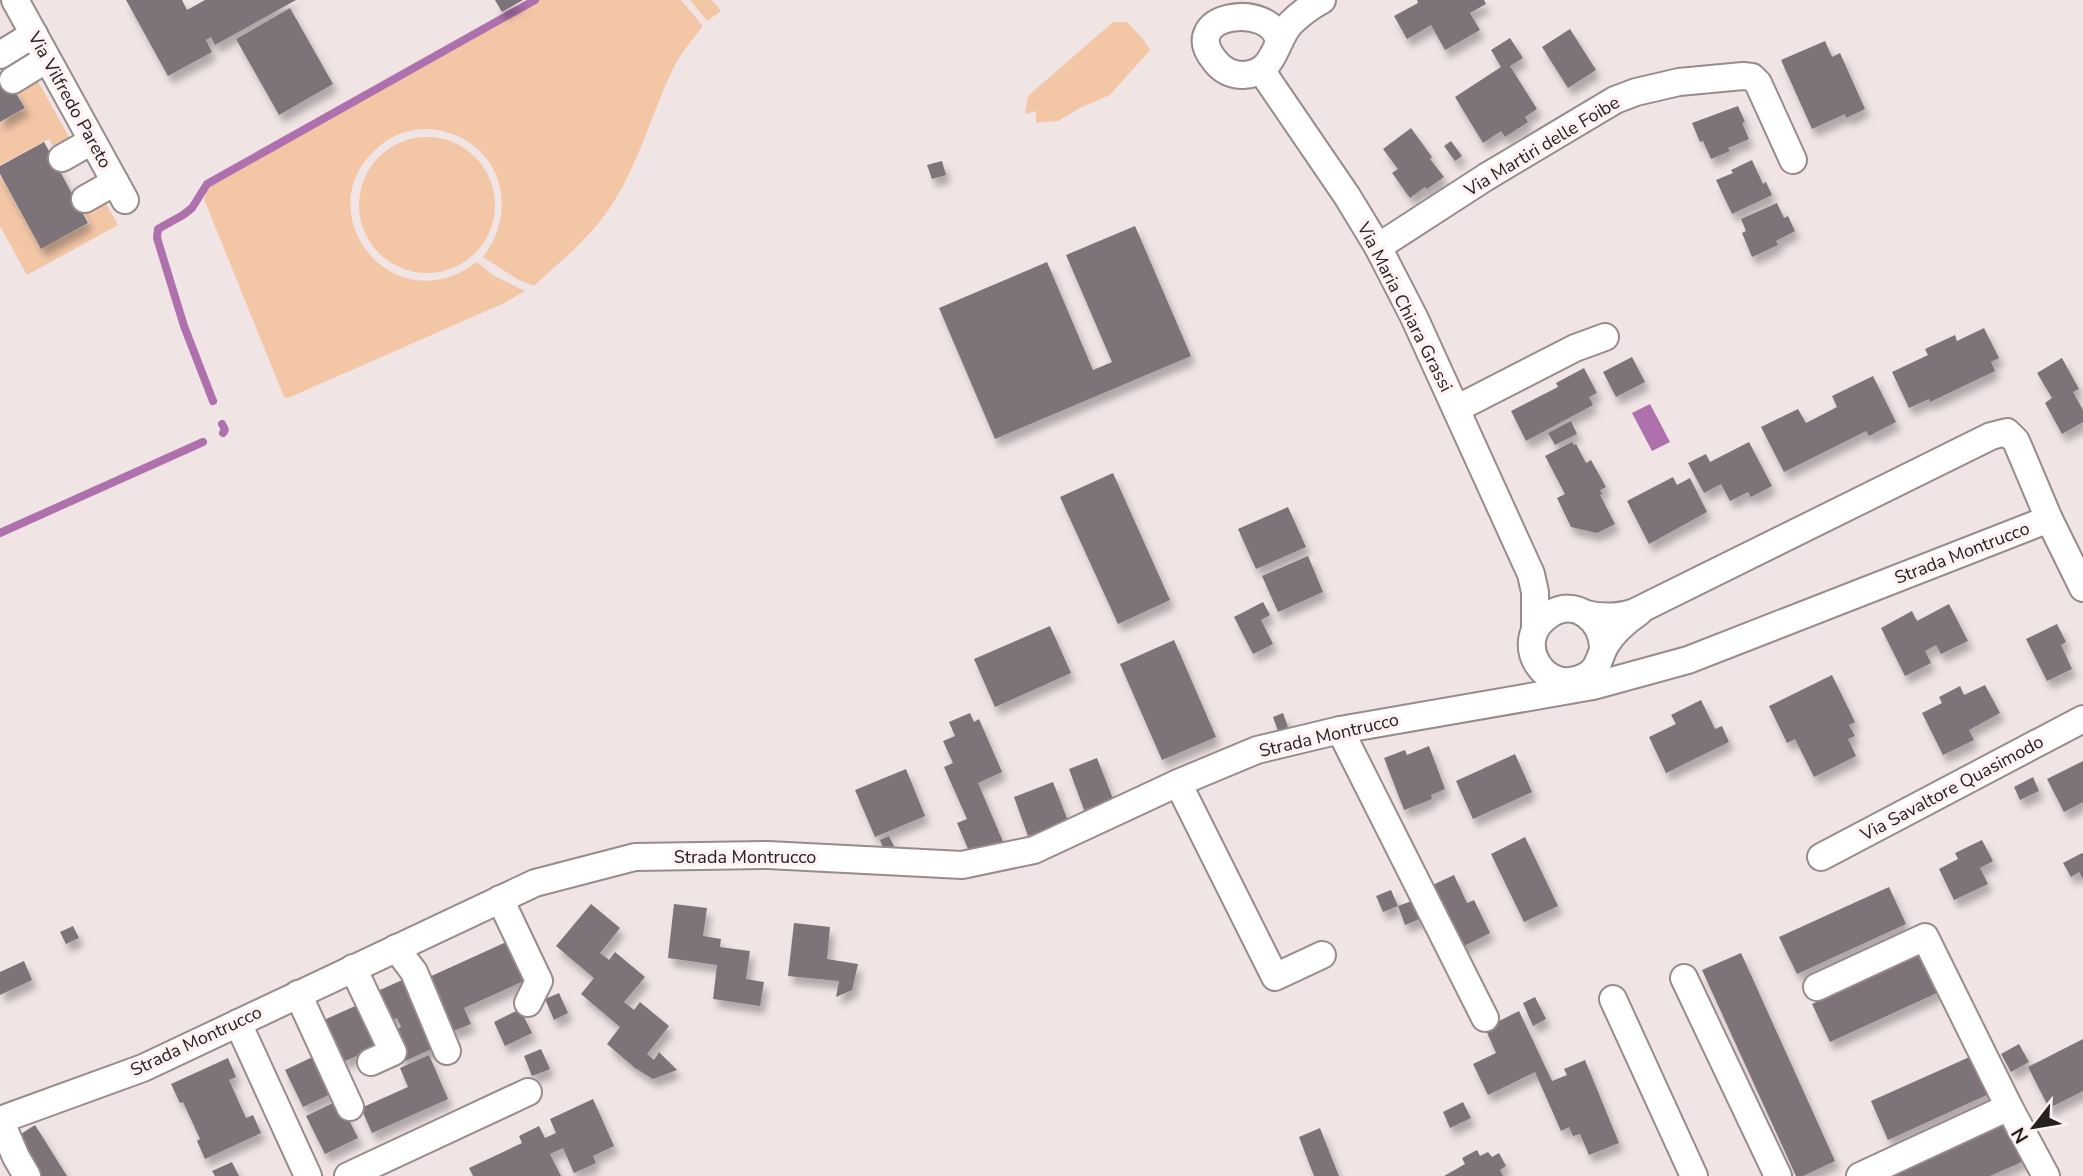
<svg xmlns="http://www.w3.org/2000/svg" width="2083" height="1176" font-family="'Nunito Sans',sans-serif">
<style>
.green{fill:#f3c6a6}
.water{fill:#ae71ad}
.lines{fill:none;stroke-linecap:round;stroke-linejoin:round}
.stream{stroke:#ae71ad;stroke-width:8}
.building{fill:#7e7378;filter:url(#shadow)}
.minor-casing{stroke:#978b8c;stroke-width:30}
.minor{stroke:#fff;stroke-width:26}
.labels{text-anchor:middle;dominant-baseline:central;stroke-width:7;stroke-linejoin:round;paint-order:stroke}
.street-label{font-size:18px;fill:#252121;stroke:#fff1f2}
</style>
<defs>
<filter id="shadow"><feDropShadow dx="4.5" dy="8" stdDeviation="3.5" flood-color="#0004"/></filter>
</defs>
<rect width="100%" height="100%" fill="#f1e4e5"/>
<g class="green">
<path d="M540 0H681L703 26C694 38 682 51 675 65 652 111 640 162 611 206 591 237 561 261 534 286L517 279 483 257C519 210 502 145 442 131 422 126 398 131 382 144 301 207 391 327 477 262L493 275 525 291 502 304 288 398 284 397 204 199 206 192 210 186Z"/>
<path d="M690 0H712L721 11 707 21Z"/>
<path d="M1113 22H1127L1144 40 1150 50 1110 95 1080 108 1058 121 1036 123V111L1025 114 1028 96Z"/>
<path d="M35 76 69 137 53 146 49 139 0 165V123L26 109 14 87Z"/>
<circle cx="427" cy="205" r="68"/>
<path d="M0 176 41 249 90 223 81 207 101 195 118 225 27 275 0 226Z"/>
</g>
<path class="water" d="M1650 404 1670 442 1652 451 1632 413Z"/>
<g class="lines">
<g class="stream">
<path d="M213 401 184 326 157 238 158 229 183 215 192 208 207 184 535 0"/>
<path d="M222 424 225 430 223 433"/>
<path d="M0 533 203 442"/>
</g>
</g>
<g class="building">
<path d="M126 0H182L187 10 205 0H296L215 45 211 37 206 40 212 52 168 76Z"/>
<path d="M495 0H523L502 12Z"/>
<path d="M1417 0H1484L1486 4 1470 13 1480 30 1445 50 1431 25 1407 39 1394 16 1418 3Z"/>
<path d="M290 8 333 84 279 115 236 39Z"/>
<path d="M1570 29 1596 70 1568 88 1542 47Z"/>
<path d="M1510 38 1523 58 1510 66 1537 109 1525 117 1528 122 1505 137 1501 131 1483 143 1455 97 1501 67 1491 50Z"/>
<path d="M1825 41 1832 57 1840 53 1865 109 1846 118 1845 114 1812 129 1781 60Z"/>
<path d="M0 72 10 89 13 88 25 108 0 122Z"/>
<path d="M1738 106 1745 122 1742 123 1749 139 1728 148 1730 151 1711 159 1703 141 1700 142 1692 123Z"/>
<path d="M1411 128 1432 157 1430 159 1444 177 1427 189 1425 187 1410 198 1392 173 1398 169 1383 149Z"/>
<path d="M1451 141 1462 156 1455 161 1444 146Z"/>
<path d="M44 142 88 223 41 249 0 174V166Z"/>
<path d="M1752 160 1763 184 1766 182 1772 195 1732 214 1716 180 1733 173 1731 170Z"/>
<path d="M942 161 946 175 932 179 927 165Z"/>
<path d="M1777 203 1784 218 1788 216 1795 231 1776 241 1778 245 1752 257 1742 233 1746 231 1741 219Z"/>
<path d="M1135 226 1191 356 995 439 939 308 1047 262 1093 370 1112 362 1066 255Z"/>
<path d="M1984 328 1999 358 1991 362 1995 371 1930 402 1929 399 1909 408 1892 372 1928 355 1925 349 1955 335 1957 341Z"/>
<path d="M1632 357 1645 382 1616 397 1603 372Z"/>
<path d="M2062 358 2079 389 2073 392 2083 410V422L2062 434 2045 403 2052 398 2037 373Z"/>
<path d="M1584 368 1597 393 1589 397 1593 405 1526 441 1511 411 1558 387 1556 383Z"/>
<path d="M1873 376 1896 422 1869 436 1866 431 1784 472 1761 427 1798 409 1806 423 1837 407 1832 396Z"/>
<path d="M1571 421 1577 434 1555 445 1548 433Z"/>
<path d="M1572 442 1574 445 1576 444 1586 463 1591 460 1606 487 1600 490 1602 494 1600 495 1615 524 1597 533 1571 527 1557 498 1565 494 1545 456Z"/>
<path d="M1749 442 1772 486 1751 497 1748 492 1730 501 1721 484 1704 493 1688 463 1706 454 1710 462Z"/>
<path d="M1113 473 1170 600 1118 624 1060 497Z"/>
<path d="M1673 477 1677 485 1690 478 1707 512 1649 544 1627 501Z"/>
<path d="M1288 507 1306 547 1256 569 1238 529Z"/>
<path d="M1308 556 1323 592 1278 612 1262 576Z"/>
<path d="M1263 602 1270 615 1261 620 1273 644 1253 654 1234 617Z"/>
<path d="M1949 604 1968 641 1941 654 1936 645 1925 651 1931 663 1905 676 1881 628 1912 611 1917 621Z"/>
<path d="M2057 624 2066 642 2061 645 2072 669 2047 681 2026 639Z"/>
<path d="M1050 626 1071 673 995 707 974 659Z"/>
<path d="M1174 640 1216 737 1162 760 1120 664Z"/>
<path d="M1832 675 1855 722 1849 725 1855 736 1848 739 1856 756 1814 777 1795 739 1787 743 1769 706Z"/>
<path d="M1985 685 2000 713 1969 730 1974 740 1943 755 1922 713 1942 703 1939 697 1960 686 1964 695Z"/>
<path d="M1701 700 1715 729 1722 726 1729 742 1666 773 1649 737 1676 724 1671 715Z"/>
<path d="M970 713 974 722 979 719 1002 772 978 783 1004 844 972 858 957 823 967 819 944 767 953 763 943 741 955 736 949 722Z"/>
<path d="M1283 713 1288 727 1278 731 1273 717Z"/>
<path d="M1429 746 1445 789 1431 795 1432 799 1404 810 1384 758 1405 750 1407 755Z"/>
<path d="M1515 754 1532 792 1473 819 1456 781Z"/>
<path d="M1097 758 1113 799 1084 810 1069 769Z"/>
<path d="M2083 761V802L2064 812 2047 779Z"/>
<path d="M906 769 925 816 875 837 855 790Z"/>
<path d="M2033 777 2039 791 2020 800 2014 787Z"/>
<path d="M1053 782 1068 821 1028 836 1014 797Z"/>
<path d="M889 836 894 846 884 850 880 840Z"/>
<path d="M1525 837 1558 906 1524 922 1491 854Z"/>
<path d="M1982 840 1993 861 1980 868 1988 884 1954 900 1939 869 1958 859 1955 853Z"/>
<path d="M2082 853 2083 854V879L2079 872 2071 877 2063 863Z"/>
<path d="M1454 875 1467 903 1474 900 1490 933 1456 950 1426 888Z"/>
<path d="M1889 887 1906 924 1797 974 1779 937Z"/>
<path d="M1391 890 1398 906 1383 912 1376 896Z"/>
<path d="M1417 899 1424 917 1405 925 1398 906Z"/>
<path d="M591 904 620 928 600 953 609 960 615 952 645 977 624 1002 634 1010 640 1002 669 1026 647 1054 654 1060 659 1052 677 1070 653 1079 635 1068 607 1044 620 1027 581 994 594 978 556 946Z"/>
<path d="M674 904 707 908 703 936 721 939 720 947 750 951 746 979 764 982 760 1006 713 999 717 965 668 958Z"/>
<path d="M794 923 830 927 827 959 858 964 852 990 836 997 839 981 788 976Z"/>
<path d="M73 926 79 938 66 944 60 932Z"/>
<path d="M515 938 533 977 464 1008 471 1024 451 1032 427 978Z"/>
<path d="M1741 953 1835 1161 1803 1176H1796L1702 970Z"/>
<path d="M1922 954 1939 992 1830 1042 1812 1004Z"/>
<path d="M24 961 32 980 0 995V972Z"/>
<path d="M409 977 440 1045 403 1062 390 1033 401 1027 397 1018 386 1023 373 993Z"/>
<path d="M559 993 568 1013 554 1020 545 999Z"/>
<path d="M1535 997 1546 1019 1533 1026 1523 1003Z"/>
<path d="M364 1002 383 1044 343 1062 324 1020Z"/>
<path d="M520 1009 532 1033 505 1046 494 1022Z"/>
<path d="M1519 1011 1552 1081 1567 1075 1564 1069 1585 1060 1619 1143 1589 1155 1580 1134 1573 1136 1569 1127 1561 1131 1535 1072 1488 1095 1473 1064 1496 1053 1485 1028Z"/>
<path d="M2083 1039V1091L2049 1108 2028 1067Z"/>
<path d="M2019 1044 2029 1062 2011 1072 2001 1054Z"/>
<path d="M541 1049 550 1069 532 1076 524 1056Z"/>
<path d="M317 1055 335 1092 303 1107 285 1070Z"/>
<path d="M429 1055 448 1099 372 1133 361 1108 408 1087 400 1068Z"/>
<path d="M1974 1055 1991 1093 1888 1140 1871 1101Z"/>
<path d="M228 1058 236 1077 229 1080 246 1118 253 1115 261 1133 205 1159 197 1141 200 1139 183 1102 180 1103 171 1084Z"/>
<path d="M593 1099 614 1146 593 1156 596 1163 574 1173 563 1148 550 1154 561 1176H473L469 1168 522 1143 519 1136 539 1126 545 1138 556 1133 550 1119Z"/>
<path d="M339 1100 358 1138 325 1154 306 1116Z"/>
<path d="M1463 1102 1471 1118 1450 1128 1443 1112Z"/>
<path d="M2006 1122 2024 1161 1990 1176H1883Z"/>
<path d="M35 1125 67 1176H40L16 1137Z"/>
<path d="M1320 1128 1327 1146 1339 1176H1314L1299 1137Z"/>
<path d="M1477 1150 1480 1156 1488 1152 1492 1157 1499 1153 1506 1166 1500 1170 1503 1176H1444L1465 1164 1462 1158Z"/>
<path d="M232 1162 239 1176H215L212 1171Z"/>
</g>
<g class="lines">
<defs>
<g id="minor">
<path d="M15 0 125 200"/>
<path d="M1279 42C1273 0 1176 14 1215 61 1222 70 1232 75 1243 75 1276 74 1274 41 1291 23 1300 14 1311 6 1322 0"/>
<path d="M0 55 34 34"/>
<path d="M1261 70 1347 196 1378 247 1414 317 1531 574 1535 592V629"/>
<path d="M13 80 47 59"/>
<path d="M62 158 92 141"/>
<path d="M85 199 115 182"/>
<path d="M1378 247 1486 177 1615 100 1636 92 1679 82 1743 76 1752 77 1758 83 1793 160"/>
<path d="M1456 409 1575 348 1605 337"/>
<path d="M1586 614C1603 618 1618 618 1635 612L1991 436 2007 432 2016 441 2049 519 2083 588"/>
<path d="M1603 648C1603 620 1575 597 1549 615 1509 641 1546 699 1586 676 1599 669 1599 657 1605 646 1613 632 1626 621 1639 612"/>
<path d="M1340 730 1485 1018"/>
<path d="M1178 783 1275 977 1322 955"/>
<path d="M1821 857 2083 719"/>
<path d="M500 899 539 981 528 1003"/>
<path d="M396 948 414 972 447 1051"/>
<path d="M353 968 393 1052 371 1062"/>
<path d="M1684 978 1778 1176"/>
<path d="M1817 987 1925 937 2009 1107 2046 1176"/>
<path d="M298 994 350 1107"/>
<path d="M1613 999 1694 1176"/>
<path d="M238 1023 308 1176"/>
<path d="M0 1120 143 1068 535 883 635 857 768 855 962 865 1034 850 1178 783 1257 750 1340 730 1593 686 1688 660 2049 519"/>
<path d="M0 1120 16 1157 27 1176"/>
<path d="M348 1176 528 1092"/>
<path d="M1860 1176 2009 1107"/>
</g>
</defs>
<use href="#minor" class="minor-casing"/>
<use href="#minor" class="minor"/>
</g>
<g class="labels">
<g class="street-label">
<text transform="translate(70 100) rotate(61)">Via Vilfredo Pareto</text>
<text transform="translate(1542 146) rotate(-31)">Via Martiri delle Foibe</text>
<text transform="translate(1405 307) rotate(63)">Via Maria Chiara Grassi</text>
<text transform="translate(1962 553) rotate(-21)">Strada Montrucco</text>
<text transform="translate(1329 735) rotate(-13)">Strada Montrucco</text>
<text transform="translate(1952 788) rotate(-28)">Via Savaltore Quasimodo</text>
<text x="745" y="857">Strada Montrucco</text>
<text transform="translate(196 1041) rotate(-25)">Strada Montrucco</text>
</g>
</g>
<g transform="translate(2034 1127) rotate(239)" stroke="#fff1f2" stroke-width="5" paint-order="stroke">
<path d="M0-5L12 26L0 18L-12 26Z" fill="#252121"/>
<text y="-10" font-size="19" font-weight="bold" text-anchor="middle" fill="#252121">N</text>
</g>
</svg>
